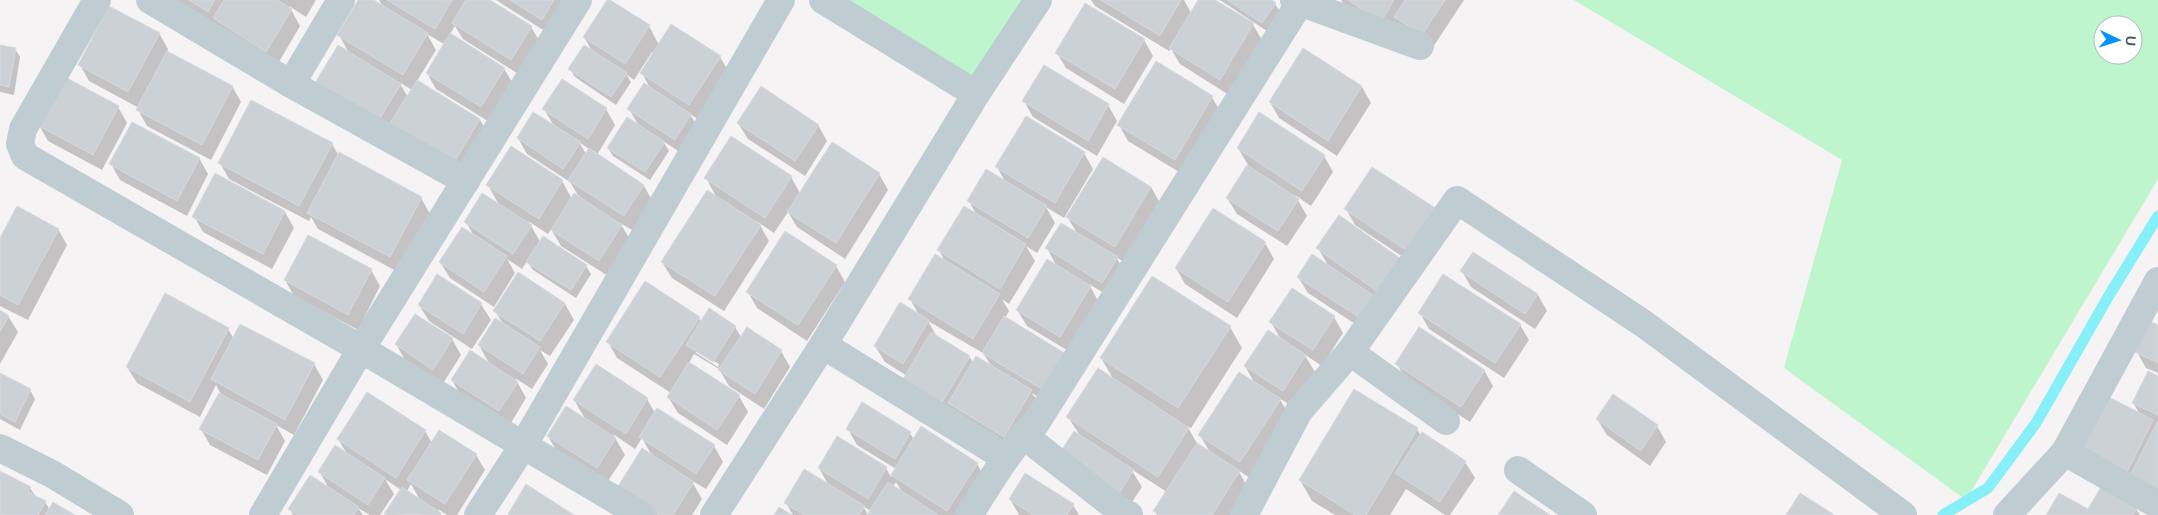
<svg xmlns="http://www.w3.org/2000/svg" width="2158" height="515" font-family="Helvetica,sans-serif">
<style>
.green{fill:#bff5cc;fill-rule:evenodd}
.shadow{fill:#0003;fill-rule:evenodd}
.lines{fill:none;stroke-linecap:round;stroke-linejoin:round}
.stream{stroke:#87eff7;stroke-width:11}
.building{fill:#ccd1d5;stroke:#d6dadf}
.minor{stroke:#bfcdd3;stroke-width:28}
</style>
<rect width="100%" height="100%" fill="#f5f3f3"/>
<g class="green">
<path d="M846 0H1026L974 86Z"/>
<path d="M1574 0H2158V179L1966 500 1784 368 1842 160ZM2103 25H2133V55H2103Z"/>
</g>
<g class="shadow">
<path d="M174 0H316L306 17 289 6 300 26 276 67Z"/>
<path d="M360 0H371L384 8 379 0H488L531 27 540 42 520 75 463 39 455 26 450 34 504 69 514 85 491 123 436 89 427 73 444 44 427 34 436 50 417 81 480 120 489 136 462 179 387 138 349 53 339 35ZM399 82 412 90 408 97Z"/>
<path d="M496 0H568L551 35Z"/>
<path d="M1091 0H1184L1191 13 1199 0H1213L1252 23 1262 40 1229 95 1180 64 1171 49 1169 51 1095 6Z"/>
<path d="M1220 0H1269L1275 4 1280 12 1267 31Z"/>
<path d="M1341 0H1464L1431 50 1404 33 1399 23 1390 37 1345 7Z"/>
<path d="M649 26 659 45 720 57 729 72 699 120 690 114 700 131 684 155 663 141 669 151 650 180 613 156 608 148 639 126 629 109 651 90 642 73 654 53 652 52 634 80 626 74 631 82 616 105 575 77 570 69 593 53 584 37Z"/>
<path d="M159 33 168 49 167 52 232 86 241 102 211 160 147 126 138 110 139 108 89 81 80 65Z"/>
<path d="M1144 40 1153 56 1124 104 1066 68 1057 53Z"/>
<path d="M0 47 15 49 20 57 14 95 0 92Z"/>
<path d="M1304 50 1362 87 1371 103 1337 156 1279 118 1270 102Z"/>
<path d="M1212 97 1221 113 1184 175 1128 141 1119 125Z"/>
<path d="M1024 101 1108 105 1117 121 1097 156 1033 117Z"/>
<path d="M118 107 127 123 102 170 48 141 39 125Z"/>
<path d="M544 109H606L615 125 597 155 644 186 653 202 634 231 620 223 631 241 608 276 561 246 551 229 548 234 528 221 541 243 586 266 591 274 576 298 533 270 527 261 522 269 507 259 515 273 494 307 450 278 440 262 474 236 466 222 499 205 488 185 562 181 572 199 579 197 570 182 527 154 518 138 554 126ZM579 142 589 149 586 154Z"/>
<path d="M738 123 818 125 827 141 805 176 748 139Z"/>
<path d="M332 144 339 156 421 198 430 214 400 273 318 229 311 217 309 221 229 179 220 163Z"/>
<path d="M832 144 879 174 888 190 845 259 797 227 788 212 774 233 758 222 769 241 724 311 672 278 662 262 717 198 706 178 791 177 800 193Z"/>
<path d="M1238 148 1324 156 1333 172 1311 206 1295 195 1307 216 1287 246 1237 214 1227 198 1248 165Z"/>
<path d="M1084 153 1093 169 1064 218 1046 207 1055 223 1037 253 1026 246 1035 261 1009 304 1002 299 1009 311 1005 318 1054 406 1032 393 1041 407 1013 452 911 400 907 376 885 362 875 346 919 315 910 299 945 262 939 250 977 216 969 201 1006 183 997 167ZM928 321 983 353 992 367 973 363 969 356 937 337Z"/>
<path d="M199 158 208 174 187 216 120 180 111 164Z"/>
<path d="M1373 169 1418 267 1355 225 1346 209Z"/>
<path d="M215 175 285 212 294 228 272 269 203 232 194 216Z"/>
<path d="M1151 187 1160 203 1124 262 1116 257 1126 274 1112 298 1089 284 1099 303 1070 352 1027 326 1017 310 1057 267 1047 248 1078 235 1068 218Z"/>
<path d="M58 229 67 245 28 320 0 306V241Z"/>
<path d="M1265 243 1274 259 1237 318 1185 284 1176 268Z"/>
<path d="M1318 248 1403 262 1372 335 1308 293 1298 277 1329 267Z"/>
<path d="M836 266 845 282 807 341 757 308 748 292Z"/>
<path d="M371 270 380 286 358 330 294 296 285 280Z"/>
<path d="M1462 271 1538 295 1547 311 1535 329 1471 287Z"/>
<path d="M438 276 481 304 491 320 472 349 429 321 419 305Z"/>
<path d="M565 304 574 320 550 356 540 350 548 364 532 389 515 378 526 398 509 426 461 396 452 380 490 365 479 345 503 324 495 311Z"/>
<path d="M710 310 735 327 741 337 781 351 790 367 764 409 729 386 719 369 694 354 689 363 739 396 748 412 727 445 678 413 668 397 671 393 617 358 608 342 699 318 702 323ZM696 350 719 364 718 367 696 353Z"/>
<path d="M0 312 8 316 18 332 0 364Z"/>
<path d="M1420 313 1520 325 1529 340 1504 378 1429 329Z"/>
<path d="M1334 317 1343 333 1322 366 1304 354 1315 372 1292 406 1279 398 1290 416 1250 478 1238 470 1248 488 1230 515H1157L1155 511 1167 492 1131 469 1142 487 1128 508 1068 417 1114 380 1101 358 1230 327 1242 348 1191 428 1187 426 1198 445 1211 454 1200 435 1255 384 1245 366 1281 340 1271 322Z"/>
<path d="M2158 326V373L2146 368 2137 352Z"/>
<path d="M228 329 234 339 314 364 323 380 294 435 276 425 285 441 267 475 210 445 201 429 222 396 216 385 200 417 137 383 127 367Z"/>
<path d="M452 339 461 355 442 385 405 360 396 344Z"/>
<path d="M1397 364 1484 370 1493 386 1470 422 1406 380Z"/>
<path d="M596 366 647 399 655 413 714 446 723 462 706 489 691 480 702 499 692 515H645L652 456 642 438 635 449 613 434 625 455 606 484 557 452 548 436 586 420 574 400Z"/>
<path d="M0 374 30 390 35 399 20 430 0 419Z"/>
<path d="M2158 377V513L2089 470 2140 415 2133 402Z"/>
<path d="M1355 391 1417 429 1421 436 1465 462 1475 478 1450 515H1445L1406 489 1390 515H1335L1312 501 1300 480Z"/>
<path d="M1597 419 1657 426 1666 442 1650 466 1607 435Z"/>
<path d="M848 429 910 433 914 440 977 464 986 480 963 515H869L871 511 863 506 868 515H793L786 503 829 486 819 468H886L891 477 896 469 857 445ZM896 482 903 494 893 487Z"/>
<path d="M425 431 432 443 476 455 485 470 457 515H447L438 509 441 515H386L401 490 385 479 394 494 380 515H370L358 508 363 515H293L290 509 329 489 320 472 347 454 338 439ZM411 484 420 500 407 491Z"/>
<path d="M0 472 30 488 36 497 45 502 50 510 72 515H0Z"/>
<path d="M1010 499 1073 505 1079 515H1019Z"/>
<path d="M2136 509 2140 515H2048L2089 511Z"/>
</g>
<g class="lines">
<path class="stream" d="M1943 515 1988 488 2036 423 2108 297 2158 216"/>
</g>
<g class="building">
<path d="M189 0H215L208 12Z"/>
<path d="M224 0H277L292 9 266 52 213 18Z"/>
<path d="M358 0H374L428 33 403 75 337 35Z"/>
<path d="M387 0H452L435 29Z"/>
<path d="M466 0H490L532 26 511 60 452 23Z"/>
<path d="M510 0H554L542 20Z"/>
<path d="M607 0H610L650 25 625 64 583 37Z"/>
<path d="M1101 0H1181L1160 36Z"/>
<path d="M1198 0H1215L1254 23 1220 80 1169 48Z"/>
<path d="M1227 0H1272L1276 3 1262 23Z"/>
<path d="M1348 0H1394L1381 22Z"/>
<path d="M1405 0H1445L1422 35 1394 17Z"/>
<path d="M1085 3 1145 39 1115 89 1055 53Z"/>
<path d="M109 6 160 33 128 92 78 65Z"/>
<path d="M671 24 721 56 689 105 640 73Z"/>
<path d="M450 33 505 68 481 107 426 73Z"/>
<path d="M0 45 16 48 9 87 0 85Z"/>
<path d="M338 45 401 84 377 123 315 83Z"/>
<path d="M584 45 627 73 611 97 568 69Z"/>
<path d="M1303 48 1362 86 1328 141 1269 102Z"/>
<path d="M167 51 233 86 202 145 136 110Z"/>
<path d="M1156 61 1213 96 1175 160 1117 125Z"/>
<path d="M1044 65 1109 104 1088 141 1022 101Z"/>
<path d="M63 76 119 106 93 155 37 125Z"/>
<path d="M562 79 607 108 588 139 542 109Z"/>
<path d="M417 80 480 119 453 164 389 125Z"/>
<path d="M644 83 691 114 675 140 627 109Z"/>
<path d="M761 86 819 125 795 161 737 123Z"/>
<path d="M251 100 333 143 299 206 218 163Z"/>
<path d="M533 112 581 142 563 169 517 138Z"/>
<path d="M1259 112 1325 155 1302 191 1237 148Z"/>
<path d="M1026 116 1085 152 1055 203 995 167Z"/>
<path d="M627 117 665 142 645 172 607 148Z"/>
<path d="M132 122 200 158 177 201 109 164Z"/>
<path d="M731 136 792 176 765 218 704 178Z"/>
<path d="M832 142 880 173 836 243 787 212Z"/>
<path d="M511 146 563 180 539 219 486 185Z"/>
<path d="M589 148 644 185 624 216 568 180Z"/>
<path d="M339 152 422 197 390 257 307 213Z"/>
<path d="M1103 157 1151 187 1115 247 1066 217Z"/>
<path d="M1247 165 1299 199 1278 231 1226 198Z"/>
<path d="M1372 167 1437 209 1409 252 1344 209Z"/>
<path d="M986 169 1047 206 1028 238 967 201Z"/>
<path d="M215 173 285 211 263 254 192 217Z"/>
<path d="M707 190 761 225 715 296 661 262Z"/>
<path d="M482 193 532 225 513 254 464 222Z"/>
<path d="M574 193 622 225 599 261 551 230Z"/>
<path d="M17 206 59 229 18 305 0 295V238Z"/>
<path d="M964 206 1026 244 1000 289 937 250Z"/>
<path d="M1213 208 1266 242 1228 302 1175 268Z"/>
<path d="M1339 215 1404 261 1381 294 1316 248Z"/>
<path d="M1061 223 1118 257 1102 283 1045 248Z"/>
<path d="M462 227 507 256 484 292 439 262Z"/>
<path d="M785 231 837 265 798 325 746 292Z"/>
<path d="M308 235 372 269 348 315 284 280Z"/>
<path d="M543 236 587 265 571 290 526 262Z"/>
<path d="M1473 252 1538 294 1525 314 1460 271Z"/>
<path d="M935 254 1000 294 973 339 908 299Z"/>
<path d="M1312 254 1377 298 1363 320 1297 277Z"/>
<path d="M1047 259 1091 286 1060 337 1016 310Z"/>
<path d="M518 272 565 303 540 341 493 311Z"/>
<path d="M437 274 482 303 463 334 418 305Z"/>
<path d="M1443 274 1521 324 1495 363 1418 313Z"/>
<path d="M1152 276 1231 326 1178 408 1100 358Z"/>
<path d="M645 281 700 317 660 377 606 342Z"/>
<path d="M1292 288 1335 316 1313 350 1269 322Z"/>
<path d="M165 293 229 328 190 402 126 367Z"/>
<path d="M900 302 929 320 903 364 874 346Z"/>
<path d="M709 308 736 326 713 362 686 345Z"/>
<path d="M0 310 9 316 0 332Z"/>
<path d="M415 314 453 338 433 370 395 344Z"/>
<path d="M1004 316 1066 354 1045 391 982 353Z"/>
<path d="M495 318 540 347 523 374 478 345Z"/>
<path d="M2150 321 2158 325V363L2135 352Z"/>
<path d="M240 324 315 363 285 420 211 379Z"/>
<path d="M747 327 782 350 755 394 718 370Z"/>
<path d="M1419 327 1485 370 1461 407 1395 364Z"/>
<path d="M1268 330 1306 355 1283 391 1244 366Z"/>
<path d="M931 332 970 356 939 407 900 384Z"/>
<path d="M470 350 518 382 499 411 451 380Z"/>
<path d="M976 356 1032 390 1004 437 948 403Z"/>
<path d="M689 362 740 395 717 430 667 397Z"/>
<path d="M596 364 648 398 626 434 573 400Z"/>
<path d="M1098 368 1189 428 1158 477 1066 417Z"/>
<path d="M2148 371 2158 376V415L2132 403Z"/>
<path d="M1239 372 1281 399 1240 462 1198 435Z"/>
<path d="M0 373 31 389 15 422 0 414Z"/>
<path d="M1354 389 1418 428 1366 515H1355L1299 480Z"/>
<path d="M367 392 426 430 396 478 337 439Z"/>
<path d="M219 393 277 424 258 460 199 429Z"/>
<path d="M1613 394 1658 425 1641 451 1596 419Z"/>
<path d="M2107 396 2153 420 2125 476 2079 454Z"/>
<path d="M862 402 911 432 895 459 846 429Z"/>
<path d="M566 406 616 438 597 468 547 436Z"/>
<path d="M657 408 715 445 696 474 639 437Z"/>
<path d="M2158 421V500L2125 486Z"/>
<path d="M921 426 978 463 947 511 891 475Z"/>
<path d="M439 430 477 454 445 504 407 480Z"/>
<path d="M1074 431 1134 470 1119 493 1059 454Z"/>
<path d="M1422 432 1466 461 1440 502 1395 473Z"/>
<path d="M837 436 887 467 868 499 818 468Z"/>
<path d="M1197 443 1240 471 1212 515H1160L1153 511Z"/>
<path d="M335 445 385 478 368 505 318 472Z"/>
<path d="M642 448 694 482 673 515H659L617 488Z"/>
<path d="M804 469 865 506 859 515H804L784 503Z"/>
<path d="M0 471 31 487 28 492 46 501 38 515H0Z"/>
<path d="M1025 473 1074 504 1067 515H1033L1009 499Z"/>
<path d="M310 475 359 507 354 515H298L288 509Z"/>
<path d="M888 482 938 515H867Z"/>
<path d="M526 484 574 515H509L508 514Z"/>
<path d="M402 487 441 513 440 515 384 514Z"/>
<path d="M2101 487 2137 508 2133 515H2046L2059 493 2088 509Z"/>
<path d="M1514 491 1550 515H1498Z"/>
<path d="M1800 493 1833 514V515H1786Z"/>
<path d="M53 502 75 515H45Z"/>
<path d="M779 507 792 515H774Z"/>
</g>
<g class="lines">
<g class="minor">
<path d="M97 0 23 129 20 144 25 156 361 349 641 515"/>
<path d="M150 0 291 84 466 181"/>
<path d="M823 0 976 94"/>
<path d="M1294 0 1420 46"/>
<path d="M291 84 341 0"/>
<path d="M823 345 1006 458"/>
<path d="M1350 352 1446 421"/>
<path d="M1023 435 1118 509 1129 515"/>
<path d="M0 448 52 474 120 515"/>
<path d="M2065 452 2158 505"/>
<path d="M1518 470 1583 515"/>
<path d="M263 515 361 349 578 0"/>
<path d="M478 515 523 446 781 0"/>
<path d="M714 515 823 345 976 94 1038 0"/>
<path d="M969 515C990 483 1008 449 1036 423L1299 4"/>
<path d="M1244 515 1299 411 1350 352 1457 200 1644 324 1903 515"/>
<path d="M2007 515 2065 452 2158 281"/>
</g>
</g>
<g transform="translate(2118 40) rotate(94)"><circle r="24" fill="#ffffff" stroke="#b6bdc1"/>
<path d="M0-4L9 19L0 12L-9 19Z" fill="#0793fb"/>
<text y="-8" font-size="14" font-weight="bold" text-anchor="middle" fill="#485a63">U</text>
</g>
</svg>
